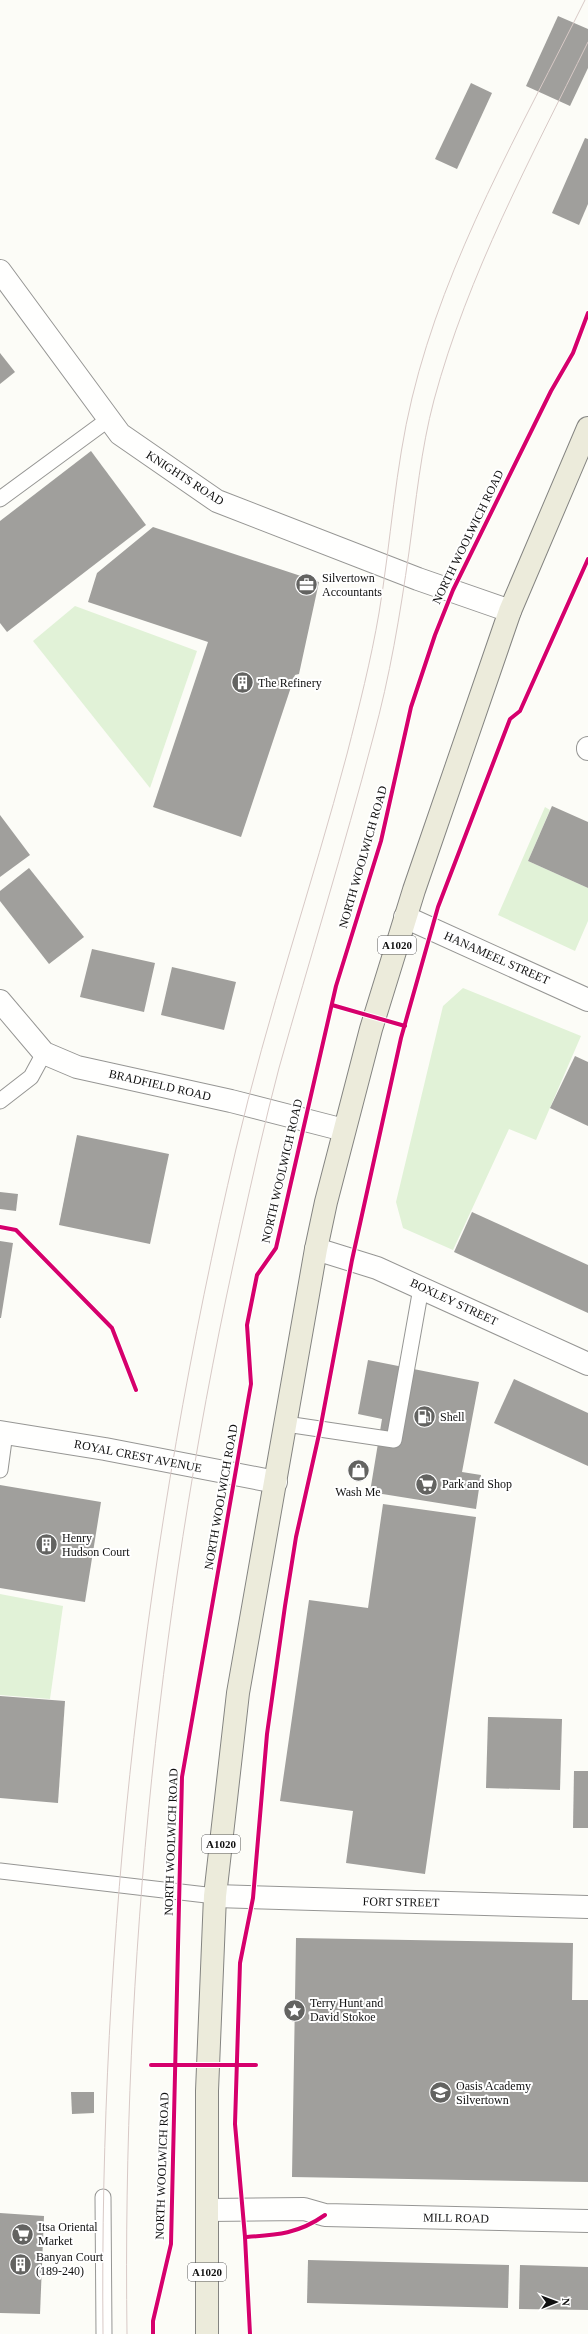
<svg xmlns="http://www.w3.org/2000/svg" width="588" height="2334" font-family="Georgia,serif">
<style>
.green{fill:#e1f2d7}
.building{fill:#a09f9c}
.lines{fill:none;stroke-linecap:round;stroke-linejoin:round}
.lane-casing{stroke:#969694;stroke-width:17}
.street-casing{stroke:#969694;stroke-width:24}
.primary-casing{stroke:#848481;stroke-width:24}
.lane{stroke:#fffffe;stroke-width:15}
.street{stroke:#fffffe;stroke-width:22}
.primary{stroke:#ecebdb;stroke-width:22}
.tram{stroke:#d8c9c6;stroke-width:1}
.cycleway-casing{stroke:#fff;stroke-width:6}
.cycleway{stroke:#d6006c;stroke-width:4}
.labels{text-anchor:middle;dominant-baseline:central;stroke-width:4;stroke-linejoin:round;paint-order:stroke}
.shield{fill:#fff;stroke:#585858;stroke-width:1}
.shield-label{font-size:11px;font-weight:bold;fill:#101010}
.street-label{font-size:12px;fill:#101010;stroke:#fff}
.poi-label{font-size:12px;fill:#101010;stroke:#fff;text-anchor:start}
</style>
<rect width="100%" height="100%" fill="#fcfcf7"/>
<g class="green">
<path d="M75 606 197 651 150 788 33 641Z"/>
<path d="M545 807 550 810 528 861 588 888V921L575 951 498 915Z"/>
<path d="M463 988 581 1036 536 1140 509 1129 453 1250 403 1228 396 1202 443 1006Z"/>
<path d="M0 1594 63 1606 50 1699 0 1695Z"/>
</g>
<g class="building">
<path d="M558 16 588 29V68L570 106 526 86Z"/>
<path d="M471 83 492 93 457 169 435 159Z"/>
<path d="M585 138 588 139V204L579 225 552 213Z"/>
<path d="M0 353 15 372 0 384Z"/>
<path d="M91 451 146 525 7 632 0 623V521Z"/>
<path d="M153 527 319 582 299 674 295 675 241 837 153 807 208 642 88 602 97 573Z"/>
<path d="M552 806 588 822V888L528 861Z"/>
<path d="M0 815 30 855 0 877Z"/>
<path d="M29 868 84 937 49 964 0 901V891Z"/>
<path d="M92 949 155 963 144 1012 80 997Z"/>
<path d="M172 967 236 982 224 1030 161 1015Z"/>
<path d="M575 1056 588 1062V1126L550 1108Z"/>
<path d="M77 1135 169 1154 150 1244 59 1225Z"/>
<path d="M0 1192 18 1194 16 1211 0 1209Z"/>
<path d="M472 1212 588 1265V1313L454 1252Z"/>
<path d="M0 1241 13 1243 1 1318H0Z"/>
<path d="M368 1360 479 1382 462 1472 481 1475 476 1509 370 1492 382 1419 358 1414Z"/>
<path d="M514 1379 588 1413V1466L494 1423Z"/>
<path d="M0 1485 101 1502 85 1602 0 1588Z"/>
<path d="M383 1504 476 1517 425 1874 346 1863 353 1811 280 1801 309 1600 368 1608Z"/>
<path d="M0 1696 65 1701 58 1803 0 1798Z"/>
<path d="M488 1717 562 1719 560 1790 486 1788Z"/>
<path d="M574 1771H588V1828H573Z"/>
<path d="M296 1938 573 1943 572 2000H588V2182L292 2177Z"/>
<path d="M71 2092H94V2113L72 2114Z"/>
<path d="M0 2213 44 2216 40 2314 0 2313Z"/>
<path d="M308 2260 509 2265 508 2308 307 2303Z"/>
<path d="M520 2265 588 2267V2310L519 2309Z"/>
</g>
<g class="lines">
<defs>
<g id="lane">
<path d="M0 499 109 419"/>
<path d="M0 1101 31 1077 44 1053"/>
<path d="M286 1424 394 1440 421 1288"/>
<path d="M0 1470 5 1433"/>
<path d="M0 1871 215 1896"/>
<path d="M103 2197 104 2334"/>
</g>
<g id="street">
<path d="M0 271 120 434 217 501 418 579 510 611"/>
<path d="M588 748V749"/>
<path d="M405 917 588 1000"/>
<path d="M0 1001 44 1053 77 1067 231 1101 344 1130"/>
<path d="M316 1249 377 1268 588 1364"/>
<path d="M0 1432 105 1449 276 1482"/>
<path d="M215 1896 588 1907"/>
<path d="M208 2210 304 2209 325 2215 588 2221"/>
</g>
<path id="primary" d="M207 2334V2091L215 1896 238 1693 316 1249 326 1202 371 1029 414 890 510 611 588 428"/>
</defs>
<use href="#lane" class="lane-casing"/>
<use href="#street" class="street-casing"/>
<use href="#primary" class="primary-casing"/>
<use href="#lane" class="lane"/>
<use href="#street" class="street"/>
<use href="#primary" class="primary"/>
<g class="tram">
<path d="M103 2334C99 1936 145 1536 236 1149 267 1016 312 886 347 754 359 707 371 660 379 613 391 541 395 468 412 398 446 257 521 129 585 0"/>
<path d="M127 2334C122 1963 160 1591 241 1229 253 1175 265 1121 279 1068 310 958 344 848 373 738 390 676 400 615 409 552 416 501 421 449 434 400 468 274 531 158 588 42"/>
</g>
<defs>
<g id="cycleway">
<path d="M332 1005 405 1026"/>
<path d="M0 1227 16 1230 112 1328 136 1390"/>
<path d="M151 2065H256"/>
<path d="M245 2237C277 2235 298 2234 325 2215"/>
<path d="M153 2334V2321L171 2244 182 1777 251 1384 247 1325 257 1275 276 1248 336 986 381 841 411 707 435 635 453 590 551 391 573 353 588 313"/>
<path d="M250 2334 245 2237 235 2124 240 1963 253 1898 267 1734 285 1606 296 1537 320 1430 352 1260 401 1038 438 907 510 719 520 711 588 559"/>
</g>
</defs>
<use href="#cycleway" class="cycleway-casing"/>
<use href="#cycleway" class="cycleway"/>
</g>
<defs>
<symbol id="office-disc" viewBox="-11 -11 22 22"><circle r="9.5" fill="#636361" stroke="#fff"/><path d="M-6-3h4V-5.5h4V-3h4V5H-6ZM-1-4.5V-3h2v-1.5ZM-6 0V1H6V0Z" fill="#fff"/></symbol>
<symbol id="building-disc" viewBox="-11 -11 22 22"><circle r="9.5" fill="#636361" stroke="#fff"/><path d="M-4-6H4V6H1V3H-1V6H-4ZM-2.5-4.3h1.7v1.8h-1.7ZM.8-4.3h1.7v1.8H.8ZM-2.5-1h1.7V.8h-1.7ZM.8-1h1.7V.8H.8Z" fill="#fff"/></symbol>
<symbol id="fuel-disc" viewBox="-11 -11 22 22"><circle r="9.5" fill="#636361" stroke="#fff"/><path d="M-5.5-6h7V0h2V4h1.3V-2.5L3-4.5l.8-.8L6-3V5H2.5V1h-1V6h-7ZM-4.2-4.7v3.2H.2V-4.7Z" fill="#fff"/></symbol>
<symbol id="shop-disc" viewBox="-11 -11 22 22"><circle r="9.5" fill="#636361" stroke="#fff"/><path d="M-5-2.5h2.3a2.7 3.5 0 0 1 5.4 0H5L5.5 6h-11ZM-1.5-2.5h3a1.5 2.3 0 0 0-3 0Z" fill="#fff"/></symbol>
<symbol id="supermarket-disc" viewBox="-11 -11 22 22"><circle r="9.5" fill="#636361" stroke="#fff"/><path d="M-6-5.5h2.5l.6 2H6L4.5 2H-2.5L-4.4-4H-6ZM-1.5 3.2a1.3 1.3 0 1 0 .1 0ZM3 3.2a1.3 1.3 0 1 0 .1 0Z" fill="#fff"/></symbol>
<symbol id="sight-disc" viewBox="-11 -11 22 22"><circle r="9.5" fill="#636361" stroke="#fff"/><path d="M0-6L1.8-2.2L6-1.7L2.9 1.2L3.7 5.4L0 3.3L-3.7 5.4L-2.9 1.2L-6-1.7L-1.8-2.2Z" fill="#fff"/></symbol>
<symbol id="school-disc" viewBox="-11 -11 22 22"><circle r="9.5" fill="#636361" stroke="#fff"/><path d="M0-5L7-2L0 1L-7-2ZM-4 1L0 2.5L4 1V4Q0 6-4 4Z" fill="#fff"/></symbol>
</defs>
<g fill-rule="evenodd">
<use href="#office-disc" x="294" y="572" width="25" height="25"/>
<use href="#building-disc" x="230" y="670" width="25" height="25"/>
<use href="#fuel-disc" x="412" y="1404" width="25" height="25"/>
<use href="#shop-disc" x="346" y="1458" width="25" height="25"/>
<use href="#supermarket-disc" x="414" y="1472" width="25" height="25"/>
<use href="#building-disc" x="34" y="1532" width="25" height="25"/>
<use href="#sight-disc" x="282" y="1998" width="25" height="25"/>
<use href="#school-disc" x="428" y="2080" width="25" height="25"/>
<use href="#supermarket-disc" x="10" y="2222" width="25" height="25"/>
<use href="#building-disc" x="8" y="2252" width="25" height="25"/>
</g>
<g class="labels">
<g class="shield">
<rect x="378" y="936" width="38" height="18" rx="3"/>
<rect x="202" y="1835" width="38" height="18" rx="3"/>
<rect x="188" y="2263" width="38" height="18" rx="3"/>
</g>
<g class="shield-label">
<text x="397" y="945">A1020</text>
<text x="221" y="1844">A1020</text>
<text x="207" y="2272">A1020</text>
</g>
<g class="street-label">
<text transform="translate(185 478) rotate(33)">KNIGHTS ROAD</text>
<text transform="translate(468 537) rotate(-64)">NORTH WOOLWICH ROAD</text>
<text transform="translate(363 857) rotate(-74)">NORTH WOOLWICH ROAD</text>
<text transform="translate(497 958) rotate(24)">HANAMEEL STREET</text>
<text transform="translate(160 1085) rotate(13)">BRADFIELD ROAD</text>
<text transform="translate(282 1171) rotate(-77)">NORTH WOOLWICH ROAD</text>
<text transform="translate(454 1302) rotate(25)">BOXLEY STREET</text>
<text transform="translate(138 1456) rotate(11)">ROYAL CREST AVENUE</text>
<text transform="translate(221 1497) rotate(-80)">NORTH WOOLWICH ROAD</text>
<text transform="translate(171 1842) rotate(-88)">NORTH WOOLWICH ROAD</text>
<text transform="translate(401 1902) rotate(1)">FORT STREET</text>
<text transform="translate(162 2166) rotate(-88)">NORTH WOOLWICH ROAD</text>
<text transform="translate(456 2218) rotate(1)">MILL ROAD</text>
</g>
<g class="poi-label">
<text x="322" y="578">Silvertown<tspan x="322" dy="14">Accountants</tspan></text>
<text x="258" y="683">The Refinery</text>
<text x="440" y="1417">Shell</text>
<text x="442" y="1484">Park and Shop</text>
<text x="358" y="1492" text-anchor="middle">Wash Me</text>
<text x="62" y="1538">Henry<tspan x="62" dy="14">Hudson Court</tspan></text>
<text x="310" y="2003">Terry Hunt and<tspan x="310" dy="14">David Stokoe</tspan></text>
<text x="456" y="2086">Oasis Academy<tspan x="456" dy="14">Silvertown</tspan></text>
<text x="38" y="2227">Itsa Oriental<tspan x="38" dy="14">Market</tspan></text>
<text x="36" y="2257">Banyan Court<tspan x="36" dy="14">(189-240)</tspan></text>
</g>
</g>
<g transform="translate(556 2302) rotate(89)" stroke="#ffffff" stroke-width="3" paint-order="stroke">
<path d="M0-3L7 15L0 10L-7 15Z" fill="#101010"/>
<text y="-6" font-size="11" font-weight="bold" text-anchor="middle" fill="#101010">N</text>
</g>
</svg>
